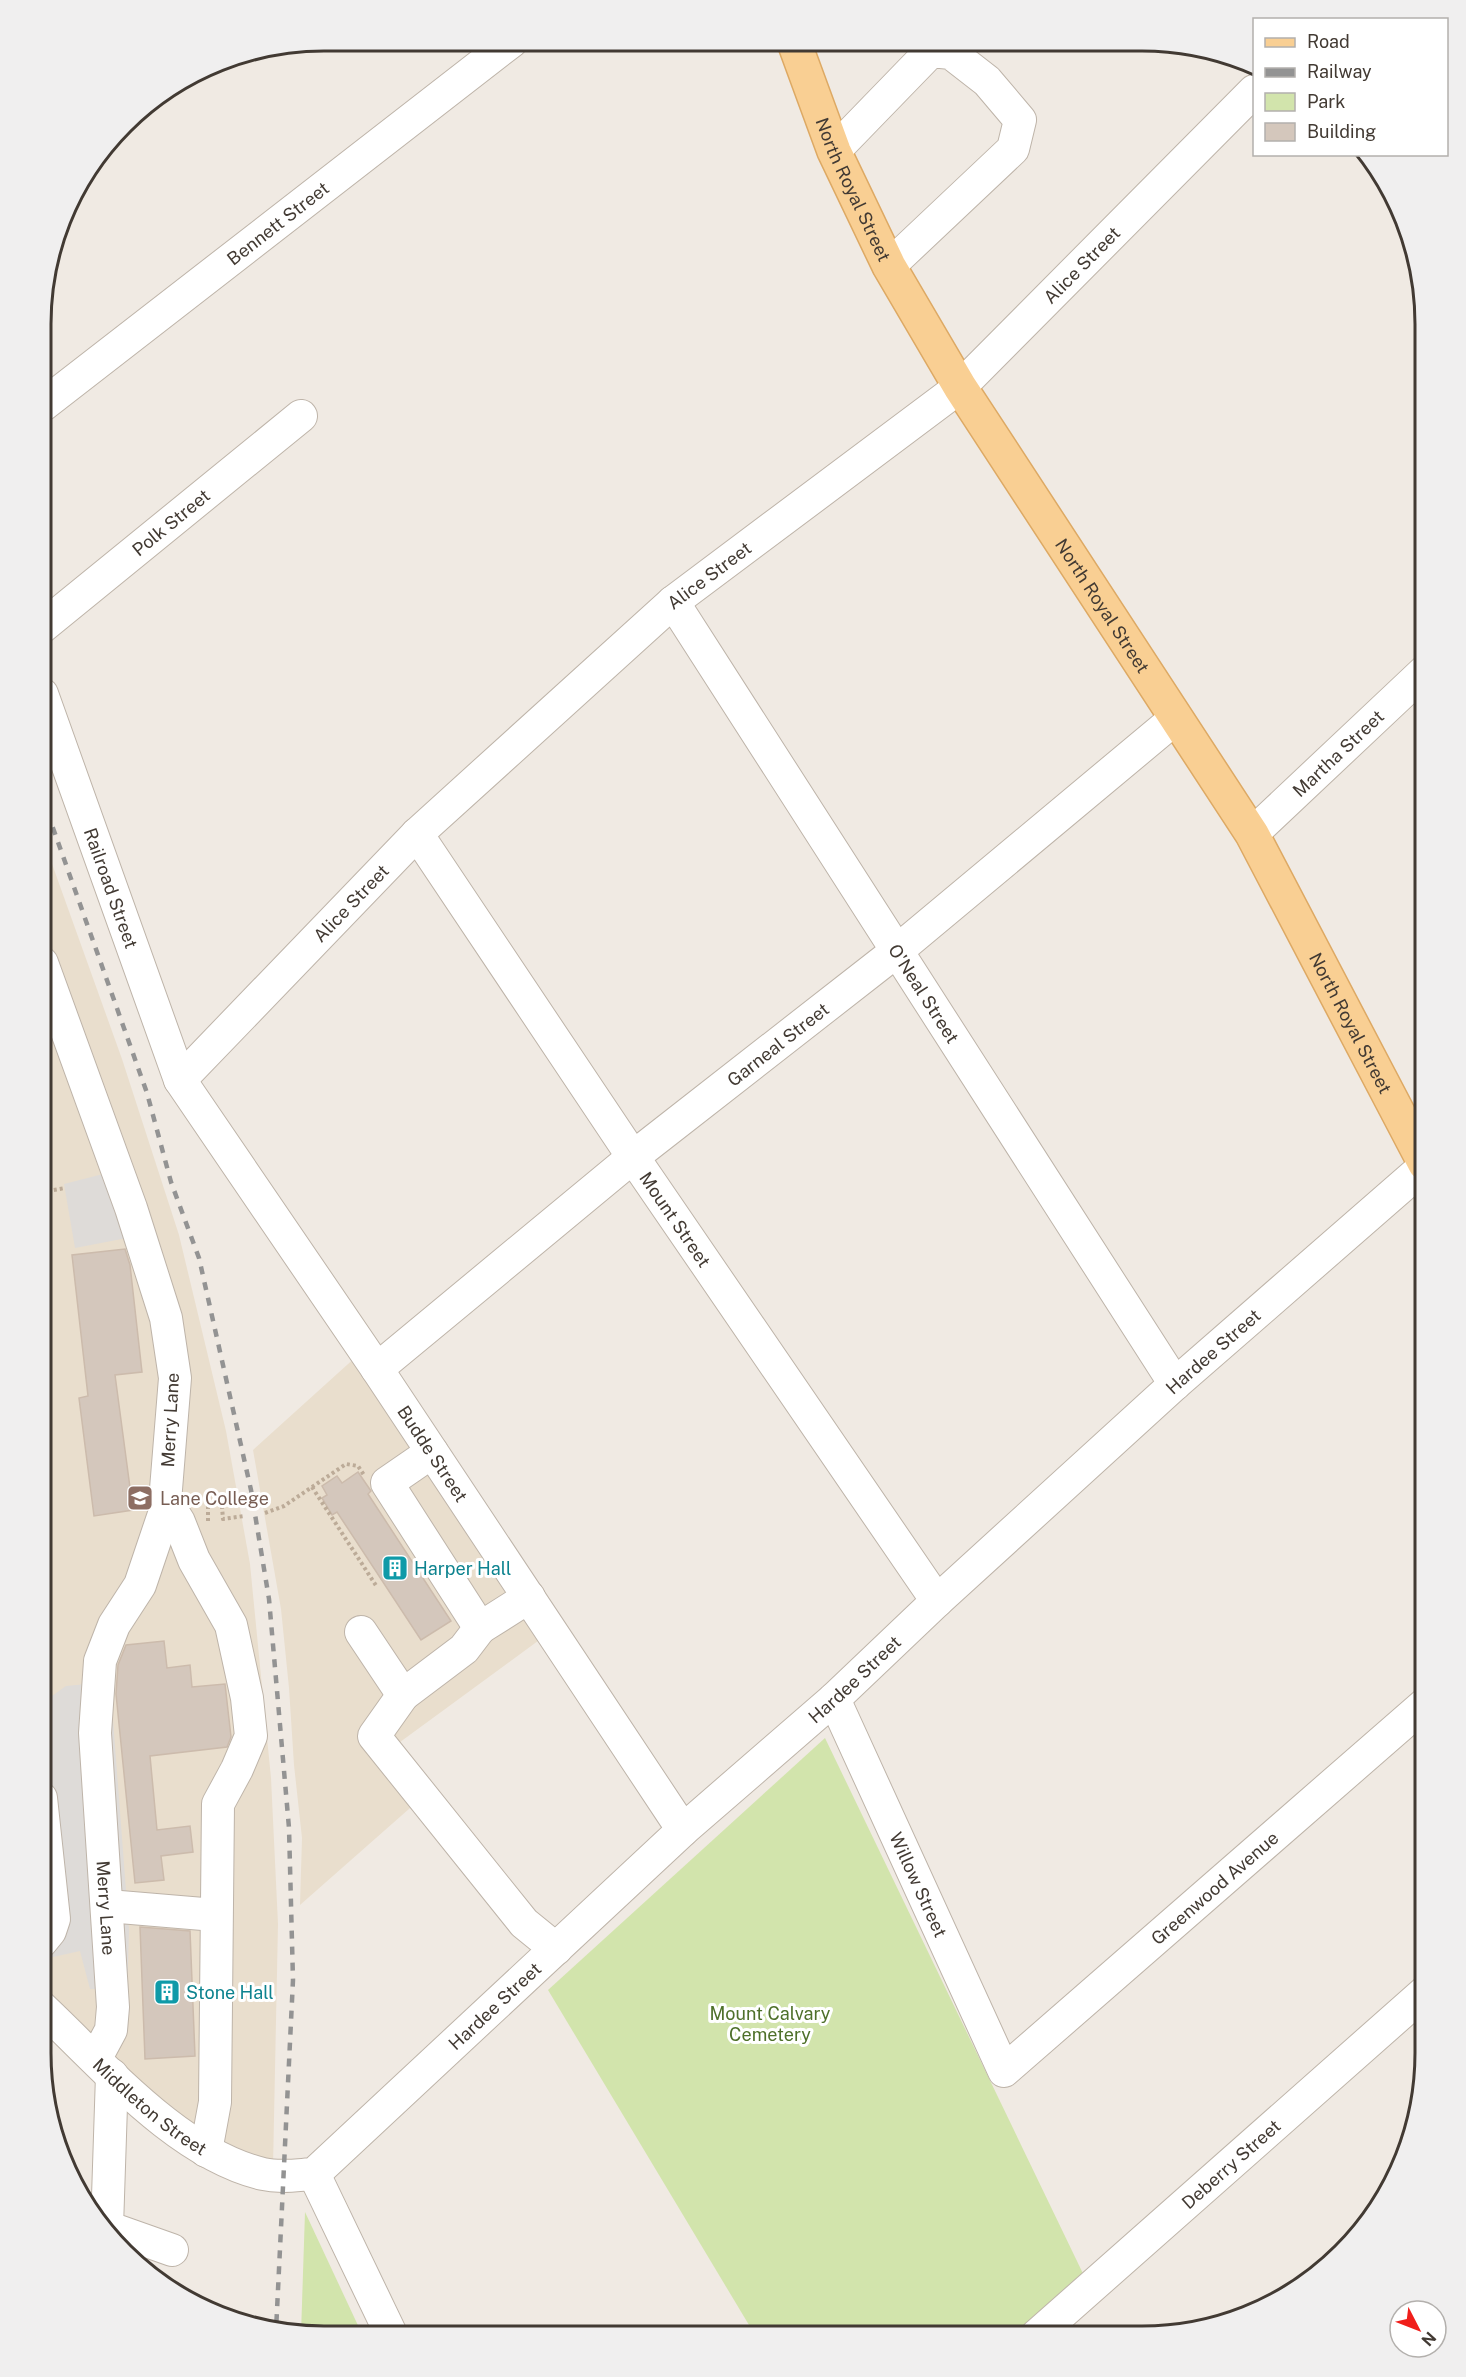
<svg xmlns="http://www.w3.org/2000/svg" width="1466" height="2377" font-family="'Public Sans',sans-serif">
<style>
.education{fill:#e9decd}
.green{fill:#d2e4ac}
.parking{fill:#dedbd8}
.building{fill:#d4c7bc;stroke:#ccbbac;stroke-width:1.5}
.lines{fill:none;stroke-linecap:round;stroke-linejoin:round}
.minor-casing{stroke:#beb4a9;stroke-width:34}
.major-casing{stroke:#dda964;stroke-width:36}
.path{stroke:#bcab98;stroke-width:4;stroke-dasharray:3 3;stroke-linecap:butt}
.minor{stroke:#fff;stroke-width:32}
.major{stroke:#f9cf93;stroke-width:33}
.rail{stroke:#939393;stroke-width:4.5;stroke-dasharray:8 8;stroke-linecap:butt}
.labels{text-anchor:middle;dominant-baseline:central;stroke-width:6;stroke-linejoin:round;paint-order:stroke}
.street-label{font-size:18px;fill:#423a33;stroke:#fff}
.education-label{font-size:18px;fill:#785e54;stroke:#fff;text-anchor:start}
.culture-label{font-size:18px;fill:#0d838f;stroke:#fff;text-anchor:start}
.park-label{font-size:18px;fill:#4e702a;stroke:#fff}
.rim{fill:none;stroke:#423a33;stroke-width:3}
</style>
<rect width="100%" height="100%" fill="#f0eae3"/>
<g class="education">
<path d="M42 836 122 1059 179 1235 226 1431 250 1564 271 1778 278 1924 273 2167 228 2155 41 2001Z"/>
<path d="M358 1355 542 1638 381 1756 418 1801 300 1905 302 1838 294 1765 289 1688 281 1609 253 1450Z"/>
</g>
<g class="green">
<path d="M825 1738 1089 2286 1032 2336 755 2335 548 1990Z"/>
<path d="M305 2212 362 2334H301Z"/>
</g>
<g class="parking">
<path d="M111 1172 132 1237 75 1248 64 1184Z"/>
<path d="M87 1684 111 1693 129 1930 127 1999 101 1989H90L80 1951 44 1959 41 1962V1704L66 1686Z"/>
</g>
<g class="building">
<path d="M125 1249 130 1265 142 1372 115 1375 133 1510 94 1516 79 1398 88 1396 72 1255Z"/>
<path d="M358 1472 371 1491 368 1494 451 1621 421 1640 337 1512 332 1515 322 1498 327 1495 322 1486 337 1476 342 1483Z"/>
<path d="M164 1641 167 1668 190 1665 192 1687 225 1684 231 1737 227 1747 150 1756 157 1830 190 1826 193 1852 161 1856 164 1880 135 1883 116 1694 118 1665 126 1645Z"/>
<path d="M140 1927 190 1931 195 2056 145 2059Z"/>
</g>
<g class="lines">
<defs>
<g id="minor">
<path d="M834 151 931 51 951 53 987 81 1020 120 1013 149 889 266"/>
<path id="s1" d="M43 405 512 41"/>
<path id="s2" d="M673 602 1175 1384"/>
<path id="s3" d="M42 627 301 416"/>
<path id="s4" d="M42 694 180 1080 377 1369 683 1830"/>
<path id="s5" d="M417 834 633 1157 937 1601"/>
<path id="s6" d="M1252 834 1425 671"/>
<path id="s7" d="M42 963 131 1208 166 1318 175 1378 164 1514 140 1585 114 1625 100 1661 95 1733 113 2007 111 2030 96 2058"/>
<path id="s8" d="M180 1080 417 834 673 602 960 387 1254 91"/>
<path id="s9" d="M377 1369 633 1157 898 950 1176 718"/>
<path d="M432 1452 387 1483 480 1628 529 1597"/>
<path d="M166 1501 179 1522 194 1560 231 1625 247 1698 251 1736 237 1769 218 1804 215 2102 206 2151"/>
<path d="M361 1632 403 1695 464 1649 480 1628"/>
<path d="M403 1695 374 1736 524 1923 556 1949"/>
<path id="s10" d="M834 1699 1004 2071 1425 1704"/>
<path d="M108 1906 215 1915"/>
<path d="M41 1942 50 1931 54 1919 41 1798"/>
<path id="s11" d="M41 2007C103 2065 178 2154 263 2174 280 2178 297 2175 314 2174L683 1830 834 1699 937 1601 1175 1384 1425 1166"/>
<path d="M112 2075 107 2227 172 2250"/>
<path d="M314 2174 391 2334"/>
<path id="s12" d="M1036 2336 1425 1992"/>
</g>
<g id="major">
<path id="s13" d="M794 42 834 151 889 266 960 387 1252 834 1425 1164"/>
</g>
</defs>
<use href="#minor" class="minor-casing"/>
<use href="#major" class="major-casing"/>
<g class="path">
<path d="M42 1192 65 1188"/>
<path d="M312 1487 377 1587"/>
<path d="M265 1513 284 1506 346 1464 358 1466 364 1475"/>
<path d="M208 1521V1497L221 1495 223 1519 244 1516"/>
</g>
<use href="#minor" class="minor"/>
<use href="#major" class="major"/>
<path class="rail" d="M42 797 147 1093 171 1182 199 1258 251 1490 269 1599 289 1828 293 1980 276 2331"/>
</g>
<defs>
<symbol id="university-square" viewBox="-11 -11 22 22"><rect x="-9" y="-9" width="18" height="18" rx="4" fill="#8d6e63" stroke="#fff"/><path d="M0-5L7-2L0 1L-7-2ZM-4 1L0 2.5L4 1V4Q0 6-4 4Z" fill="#fff"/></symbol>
<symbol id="building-square" viewBox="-11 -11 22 22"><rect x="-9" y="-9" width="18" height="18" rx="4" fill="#0f9aa8" stroke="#fff"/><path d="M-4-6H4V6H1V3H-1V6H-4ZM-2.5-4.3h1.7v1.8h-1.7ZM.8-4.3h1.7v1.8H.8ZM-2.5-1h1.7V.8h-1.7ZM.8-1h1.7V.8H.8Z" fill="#fff"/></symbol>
</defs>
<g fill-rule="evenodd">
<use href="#university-square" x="125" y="1483" width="30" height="30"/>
<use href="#building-square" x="380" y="1553" width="30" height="30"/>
<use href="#building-square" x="152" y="1977" width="30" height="30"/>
</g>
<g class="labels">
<g class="street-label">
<text stroke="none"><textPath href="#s13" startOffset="159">North Royal Street</textPath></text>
<text stroke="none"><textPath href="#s1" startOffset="297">Bennett Street</textPath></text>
<text stroke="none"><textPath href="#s8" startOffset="1218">Alice Street</textPath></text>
<text stroke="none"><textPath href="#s3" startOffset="166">Polk Street</textPath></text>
<text stroke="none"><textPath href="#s8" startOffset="732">Alice Street</textPath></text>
<text stroke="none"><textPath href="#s13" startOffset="645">North Royal Street</textPath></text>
<text stroke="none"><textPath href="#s6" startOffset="118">Martha Street</textPath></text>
<text stroke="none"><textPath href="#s4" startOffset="206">Railroad Street</textPath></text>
<text stroke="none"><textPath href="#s8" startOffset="246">Alice Street</textPath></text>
<text stroke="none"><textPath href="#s2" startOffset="465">O'Neal Street</textPath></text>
<text stroke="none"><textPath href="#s13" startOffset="1131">North Royal Street</textPath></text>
<text stroke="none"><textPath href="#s9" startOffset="516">Garneal Street</textPath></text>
<text stroke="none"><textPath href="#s5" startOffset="464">Mount Street</textPath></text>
<text stroke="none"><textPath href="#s11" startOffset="1551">Hardee Street</textPath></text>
<text transform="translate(170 1420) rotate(-87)">Merry Lane</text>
<text stroke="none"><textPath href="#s4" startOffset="861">Budde Street</textPath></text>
<text stroke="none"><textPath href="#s11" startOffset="1065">Hardee Street</textPath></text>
<text stroke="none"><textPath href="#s10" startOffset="204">Willow Street</textPath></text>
<text stroke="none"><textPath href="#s10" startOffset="688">Greenwood Avenue</textPath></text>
<text stroke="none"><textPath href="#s7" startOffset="982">Merry Lane</textPath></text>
<text stroke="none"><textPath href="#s11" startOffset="579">Hardee Street</textPath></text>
<text stroke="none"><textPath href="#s11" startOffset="148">Middleton Street</textPath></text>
<text stroke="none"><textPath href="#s12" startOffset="260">Deberry Street</textPath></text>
</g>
<g class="education-label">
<text x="160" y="1498">Lane College</text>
</g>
<g class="culture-label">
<text x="414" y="1568">Harper Hall</text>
<text x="186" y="1992">Stone Hall</text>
</g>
<g class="park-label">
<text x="770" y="2013">Mount Calvary<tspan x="770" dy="21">Cemetery</tspan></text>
</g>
</g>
<path d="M0 0H1466V2377H0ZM324 51H1142A273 273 0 0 1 1415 324V2053A273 273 0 0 1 1142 2326H324A273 273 0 0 1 51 2053V324A273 273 0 0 1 324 51Z" fill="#f0efef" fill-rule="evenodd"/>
<path class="rim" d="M324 51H1142A273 273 0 0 1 1415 324V2053A273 273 0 0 1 1142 2326H324A273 273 0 0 1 51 2053V324A273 273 0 0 1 324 51Z"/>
<rect x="1253" y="18" width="195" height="138" fill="#ffffff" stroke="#b3b0ad" stroke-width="1.5"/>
<rect x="1265" y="38" width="30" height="9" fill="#f9cf93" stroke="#b3b0ad" stroke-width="1.5"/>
<text x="1307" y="48" font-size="18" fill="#423a33">Road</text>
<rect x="1265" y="68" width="30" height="9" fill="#939393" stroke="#b3b0ad" stroke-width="1.5"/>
<text x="1307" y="78" font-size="18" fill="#423a33">Railway</text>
<rect x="1265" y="93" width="30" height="18" fill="#d2e4ac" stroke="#b3b0ad" stroke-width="1.5"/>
<text x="1307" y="108" font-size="18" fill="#423a33">Park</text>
<rect x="1265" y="123" width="30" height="18" fill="#d4c7bc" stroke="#b3b0ad" stroke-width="1.5"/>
<text x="1307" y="138" font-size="18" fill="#423a33">Building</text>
<g transform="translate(1418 2329) rotate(132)"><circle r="28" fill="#ffffff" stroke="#b3b0ad" stroke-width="1.5"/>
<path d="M0-4.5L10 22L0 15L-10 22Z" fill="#f01e1a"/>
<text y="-9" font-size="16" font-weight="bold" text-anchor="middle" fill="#423a33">N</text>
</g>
</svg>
